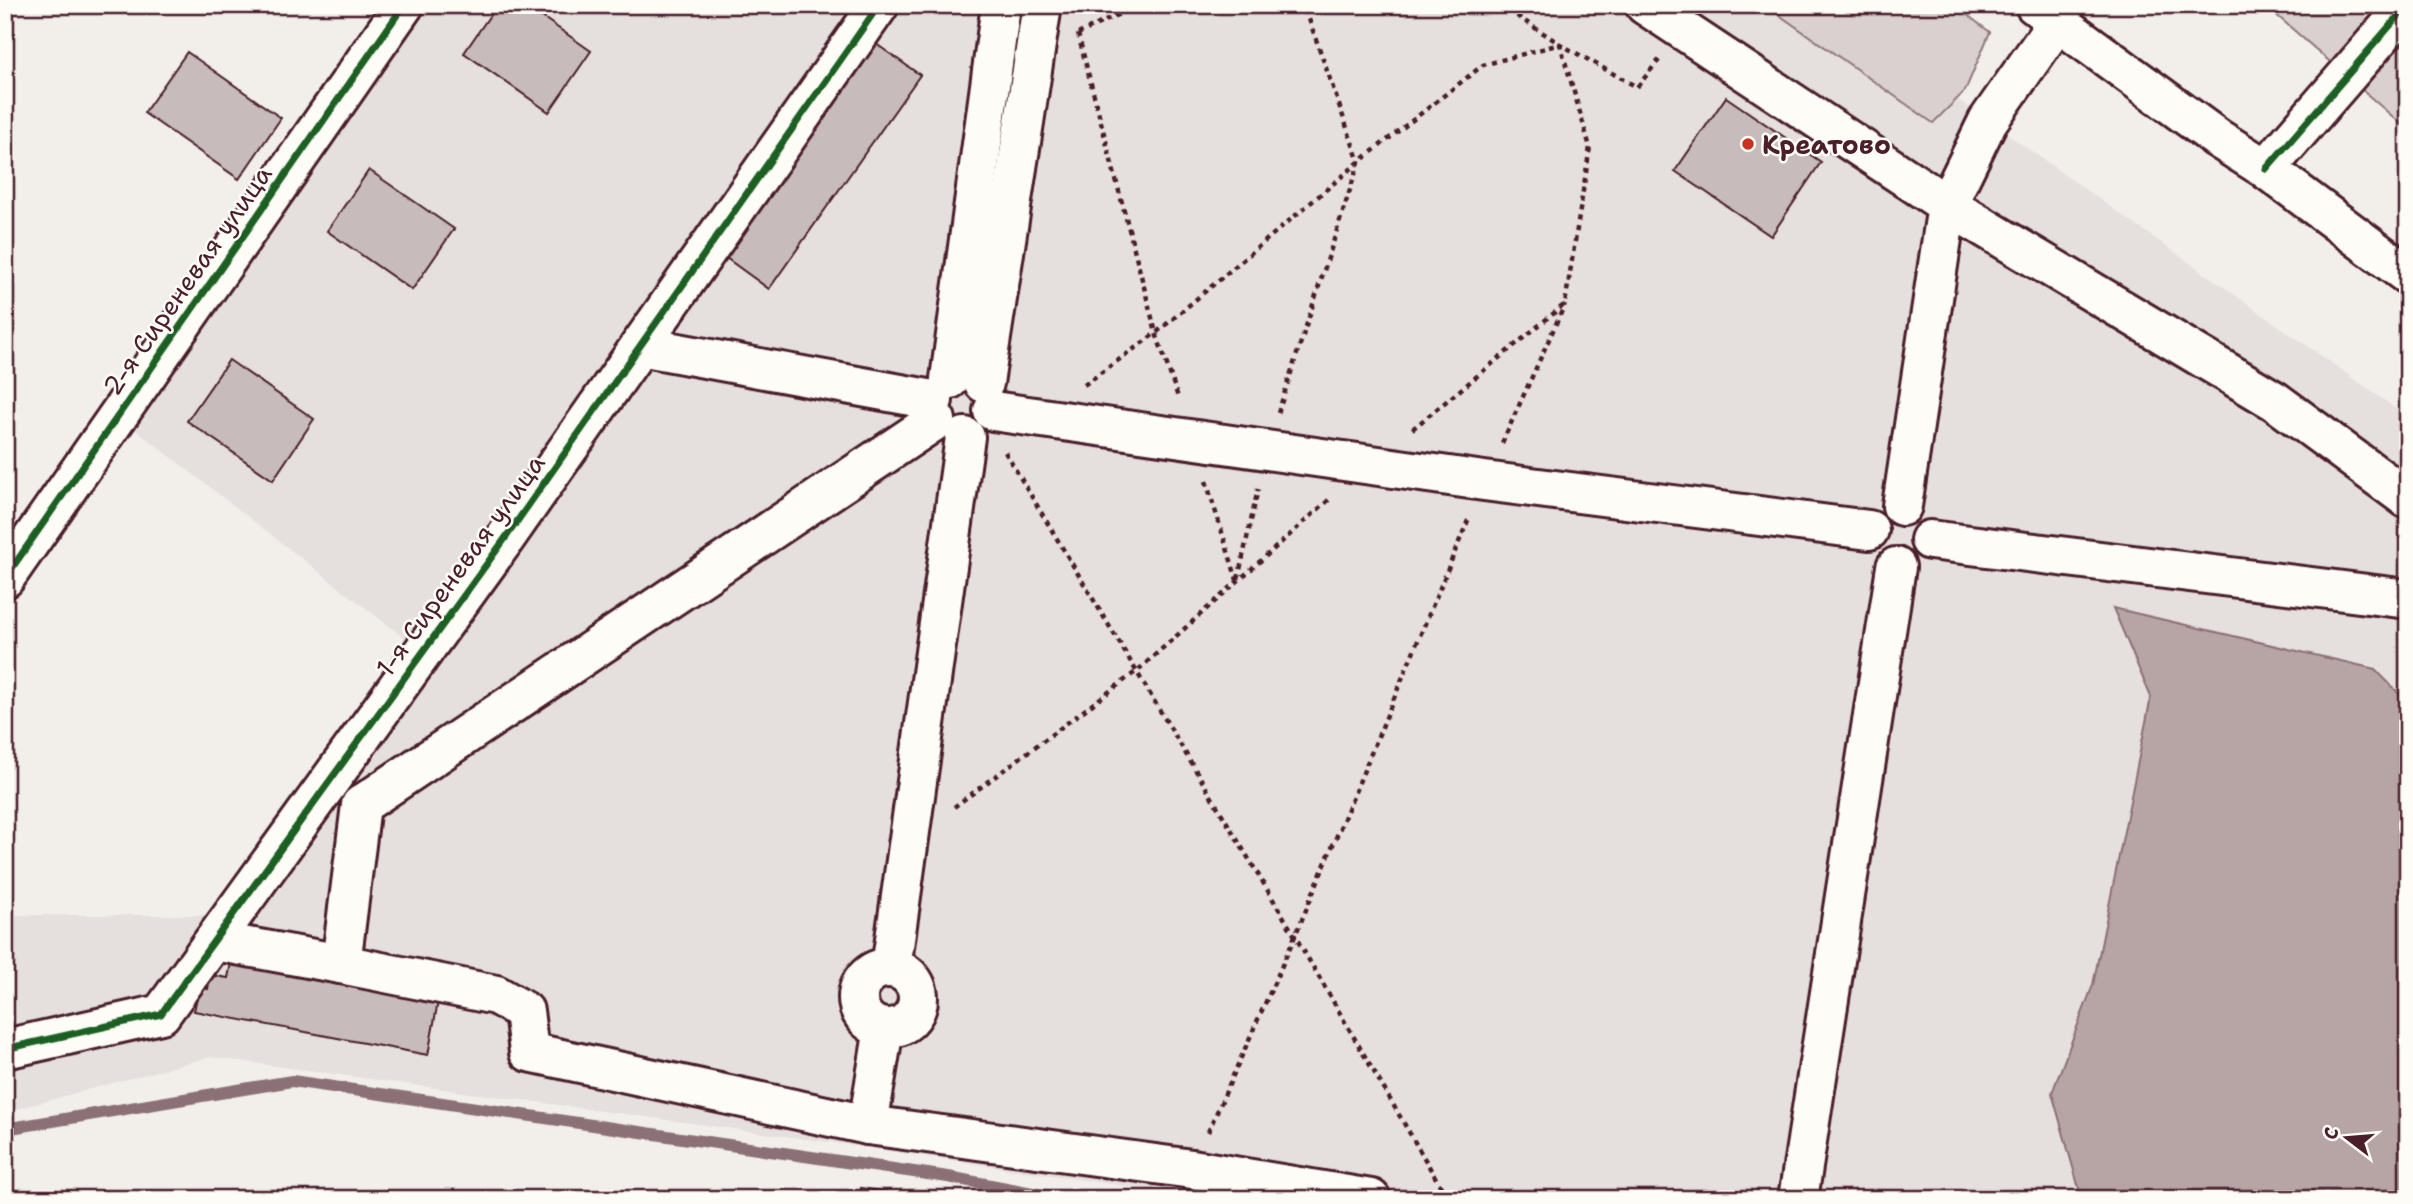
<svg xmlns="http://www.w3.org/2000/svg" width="2413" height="1204" font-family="'Shantell Sans',sans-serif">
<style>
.built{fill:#e5dfdd}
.green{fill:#d9d0cf;stroke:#92787d;stroke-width:2}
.water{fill:#b7a5a6;stroke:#8b6f75;stroke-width:2}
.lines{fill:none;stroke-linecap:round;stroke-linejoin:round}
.stream{stroke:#8b6f75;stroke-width:12}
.building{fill:#c8bbbb;stroke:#4a1f2b;stroke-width:2}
.minor-casing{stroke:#4a1f2b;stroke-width:44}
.major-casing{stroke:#4a1f2b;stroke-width:44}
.path{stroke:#4a1f2b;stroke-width:4.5;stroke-dasharray:5 5;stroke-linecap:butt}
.minor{stroke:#fdfcf7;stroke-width:38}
.major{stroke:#fdfcf7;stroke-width:38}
.cycleway-casing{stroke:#fdfcf7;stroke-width:11}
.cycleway{stroke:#1b5e20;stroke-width:7}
.poi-dot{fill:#c8321e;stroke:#fdfcf7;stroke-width:2.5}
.labels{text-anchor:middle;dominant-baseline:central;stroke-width:5;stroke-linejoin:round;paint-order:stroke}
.poi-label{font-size:26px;font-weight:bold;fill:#4a1f2b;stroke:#fdfcf7;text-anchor:start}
.street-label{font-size:26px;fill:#4a1f2b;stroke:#fdfcf7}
</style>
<rect width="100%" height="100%" fill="#f2efeb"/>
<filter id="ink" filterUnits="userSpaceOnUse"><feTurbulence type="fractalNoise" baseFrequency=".0143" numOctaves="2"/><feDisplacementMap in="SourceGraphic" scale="14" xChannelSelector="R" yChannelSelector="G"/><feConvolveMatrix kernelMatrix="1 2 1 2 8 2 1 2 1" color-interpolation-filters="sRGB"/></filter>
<g filter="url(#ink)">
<path class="built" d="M420 5H1824L2408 417V1199H1211L835 1143 210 1057 5 1112V915H224L416 647 127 423Z"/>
<g class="green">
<path d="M1765 5H1954L1990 32 1965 91 1933 123Z"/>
<path d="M2265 5H2408V131V130Z"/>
</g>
<path class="water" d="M2113 608 2375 669 2408 703V1199H2082L2052 1093 2093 985 2151 697Z"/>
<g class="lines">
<path class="stream" d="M5 1129 292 1081 948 1177 1065 1199"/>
</g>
<g class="building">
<path d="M497 5H525L591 51 549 112 464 53Z"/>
<path d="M872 41 920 75 769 289 722 255Z"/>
<path d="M187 52 281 118 239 179 144 113Z"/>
<path d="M1726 97 1821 162 1771 236 1675 171Z"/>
<path d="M369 170 454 229 412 290 327 231Z"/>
<path d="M229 360 314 419 273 480 187 421Z"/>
<path d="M232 958 439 996 428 1055 194 1011 199 987 208 989 210 975 228 978Z"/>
<path d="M861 1188 930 1199H860Z"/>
</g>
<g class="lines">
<defs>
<g id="minor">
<path d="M1645 5 1947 205 2275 401 2408 499"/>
<path d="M2266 169 2408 5"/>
<path d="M640 346 933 400"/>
<path d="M950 379 1001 5"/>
<path d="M984 383 1042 5"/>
<path d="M993 411 1484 481 1869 530"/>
<path d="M936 420 361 805 341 964 496 995 524 1011 529 1052 868 1125 1192 1169 1371 1199"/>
<path d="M1902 506 1947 205 1988 121 2058 21"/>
<path d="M1930 540 2408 599"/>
<path d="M5 578 404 5"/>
<path d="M215 941 341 964"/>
<circle cx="888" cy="998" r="30"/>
<path d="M891 968 965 437"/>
<path d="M5 1049 161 1014 504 540 879 5"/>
<path d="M868 1125 884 1028"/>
<path d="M1798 1199 1896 567"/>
</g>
<path id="major" d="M2035 5 2217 138 2266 169 2408 275"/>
</defs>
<use href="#minor" class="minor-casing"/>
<use href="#major" class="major-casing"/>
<g class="path">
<path d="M1500 5 1560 44 1637 87 1659 60"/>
<path d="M1078 34 1156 333 1179 400"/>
<path d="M1078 34 1138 5"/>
<path d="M1084 385 1156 333 1359 162 1483 65 1560 44 1590 147 1565 304 1410 431"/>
<path d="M1278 413 1359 162 1304 5"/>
<path d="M1502 443 1565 304"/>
<path d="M1005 452 1295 936 1448 1199"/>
<path d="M1206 481 1237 580"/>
<path d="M1238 579 1258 489"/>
<path d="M954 807 1137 671 1331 498"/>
<path d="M1208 1132 1295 936 1469 518"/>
</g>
<use href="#minor" class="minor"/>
<use href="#major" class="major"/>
<defs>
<g id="cycleway">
<path d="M2266 169 2408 5"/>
<path d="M5 578 404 5"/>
<path d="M5 1049 161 1014 504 540 879 5"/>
</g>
</defs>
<use href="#cycleway" class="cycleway-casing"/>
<use href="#cycleway" class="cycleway"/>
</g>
</g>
<circle class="poi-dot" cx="1748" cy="144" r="7"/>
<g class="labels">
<g class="poi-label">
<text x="1762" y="144">Креатово</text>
</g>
<g class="street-label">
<text transform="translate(187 280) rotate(-55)">2-я Сиреневая улица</text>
<text transform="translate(460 565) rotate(-54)">1-я Сиреневая улица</text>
</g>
</g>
<rect width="2413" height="1204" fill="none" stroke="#fdfcf7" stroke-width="28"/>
<rect x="14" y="14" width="2385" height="1176" fill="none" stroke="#4a1f2b" stroke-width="2.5" filter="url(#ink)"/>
<g transform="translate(2347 1138) rotate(286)" stroke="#fdfcf7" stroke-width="5" paint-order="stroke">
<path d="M0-5L12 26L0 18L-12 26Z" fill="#4a1f2b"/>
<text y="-10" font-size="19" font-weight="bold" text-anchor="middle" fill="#4a1f2b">С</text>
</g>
</svg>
